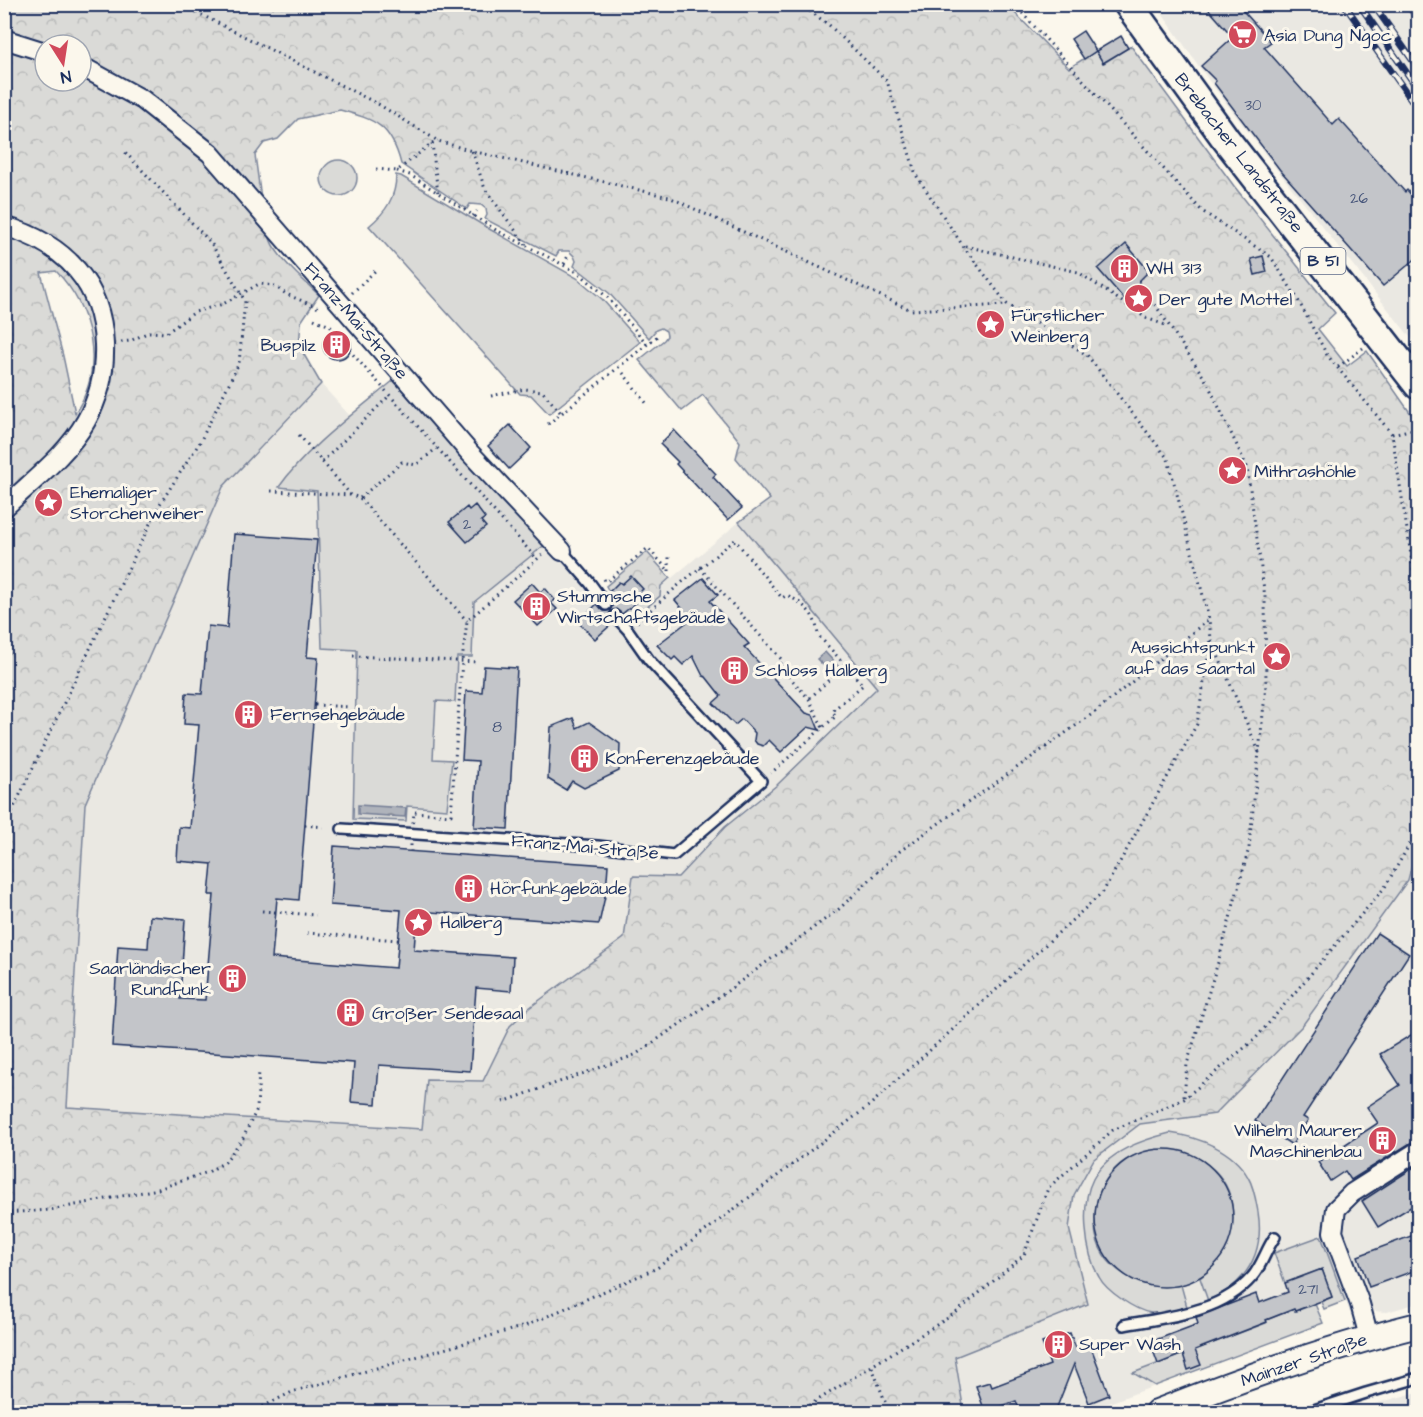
<svg xmlns="http://www.w3.org/2000/svg" width="1423" height="1417" font-family="'Architects Daughter',sans-serif">
<style>
.built{fill:#eae8e2}
.green{fill:#dadad7;stroke:#7a849a;stroke-width:1.5}
.forest{fill:url(#forest-crowns);stroke:#7a849a;stroke-width:1.5;fill-rule:evenodd}
.water{fill:url(#water-waves);stroke:#747e96;stroke-width:1.5}
.building{fill:#c3c5c9;stroke:#1b2f5e;stroke-width:1.5}
.lines{fill:none;stroke-linecap:round;stroke-linejoin:round}
.lane-casing{stroke:#1b2f5e;stroke-width:14}
.street-casing{stroke:#1b2f5e;stroke-width:22}
.secondary-casing{stroke:#1b2f5e;stroke-width:28}
.primary-casing{stroke:#1b2f5e;stroke-width:32}
.path{stroke:#1b2f5e;stroke-width:3;stroke-dasharray:1.5 4.5;stroke-linecap:butt}
.lane{stroke:#fbf7ec;stroke-width:9}
.street{stroke:#fbf7ec;stroke-width:18}
.secondary{stroke:#fbf7ec;stroke-width:24}
.primary{stroke:#fbf7ec;stroke-width:27}
.rail-casing{stroke:#1b2f5e;stroke-width:7}
.rail{stroke:#fbf7ec;stroke-width:4.5;stroke-dasharray:14;stroke-linecap:butt}
.labels{text-anchor:middle;dominant-baseline:central;stroke-width:6;stroke-linejoin:round;paint-order:stroke}
.number-label{font-size:15px;fill:#455479}
.shield{fill:#fbf7ec;stroke:#5e6b89;stroke-width:1.5}
.shield-label{font-size:16px;font-weight:bold;fill:#1b2f5e}
.poi-label{font-size:18px;fill:#1b2f5e;stroke:#fbf7ec;text-anchor:start}
.street-label{font-size:18px;fill:#1b2f5e;stroke:#fbf7ec}
</style>
<defs>
<pattern id="forest-crowns" width="20" height="18" patternUnits="userSpaceOnUse" patternTransform="scale(1.5)"><rect width="20" height="18" fill="#dadad7"/><path d="M2 6a3 3 0 1 1 6 0M12 15a3 3 0 1 1 6 0" fill="none" stroke="#babbbb"/></pattern>
<pattern id="water-waves" width="16" height="10" patternUnits="userSpaceOnUse" patternTransform="scale(1.5)"><rect width="16" height="10" fill="#afb3bb"/><path d="M0 5q4-4 8 0t8 0" fill="none" stroke="#8e929b"/></pattern>
</defs>
<rect width="100%" height="100%" fill="#fbf7ec"/>
<filter id="ink" filterUnits="userSpaceOnUse"><feTurbulence type="fractalNoise" baseFrequency=".0167" numOctaves="2"/><feDisplacementMap in="SourceGraphic" scale="12" xChannelSelector="R" yChannelSelector="G"/><feConvolveMatrix kernelMatrix="1 2 1 2 8 2 1 2 1" color-interpolation-filters="sRGB"/></filter>
<g filter="url(#ink)">
<g class="built">
<path d="M1156 5H1408L1418 20V347L1279 172 1210 82Z"/>
<path d="M394 380 627 624 660 596 661 587 739 522 877 688 777 785 725 827 678 877 633 876 624 938 529 1008 510 1026 483 1081 423 1129 67 1107 85 804 223 487 321 384 350 416Z"/>
<path d="M1418 841V1303L1387 1312 1370 1311 1351 1315 1321 1236 1274 1253 1302 1331 1085 1412H964L954 1357 1088 1304 1069 1228 1074 1195 1094 1159 1140 1124 1215 1114 1302 1026 1408 880Z"/>
<path d="M1418 1392V1412H1346L1352 1410Z"/>
</g>
<g class="green">
<path d="M1404 5H1418V24Z"/>
<circle cx="339" cy="178" r="18"/>
<path d="M396 175 401 176 491 230 577 278 602 299 640 342 549 414 531 395 520 394 369 226C386 212 396 197 396 175Z"/>
<path d="M394 380 547 543 474 602 472 657H457L455 702 436 701 433 759 452 760 447 809 407 806 406 821 353 819 357 650 322 648 317 491 279 487C308 446 356 412 394 380Z"/>
<path d="M1170 1133C1199 1137 1233 1150 1248 1177 1254 1187 1256 1201 1258 1212 1262 1236 1258 1258 1242 1277 1233 1288 1221 1294 1208 1301L1200 1278C1218 1265 1229 1247 1232 1225 1243 1131 1091 1119 1095 1226 1096 1269 1143 1292 1181 1285L1187 1307C1175 1310 1163 1314 1151 1313 1136 1311 1106 1291 1099 1277 1085 1253 1080 1204 1093 1179 1108 1151 1142 1140 1170 1133Z"/>
<path d="M1321 1236 1345 1301 1324 1309 1321 1302 1332 1297 1322 1269 1285 1283 1274 1253Z"/>
<path d="M1315 1304 1323 1323 1155 1386 1133 1373 1266 1323V1320L1294 1309 1296 1311Z"/>
</g>
<g class="forest">
<path d="M1006 4 1069 68 1096 51 1104 63 1131 46 1234 186 1335 313 1318 329 1347 366 1367 351 1418 424V841L1408 880 1302 1026 1215 1114 1140 1124 1094 1159 1074 1195 1069 1228 1088 1304 955 1357 964 1412H5V5ZM45 45H81V81H45ZM340 110C376 120 391 125 401 164L467 209 470 204 481 205 486 209 487 215 485 219 556 256 559 251H569L574 256 576 261 574 266 609 293 649 338 656 330 661 328 666 331 667 336 664 340 639 360 682 411 703 395 740 442 736 458 770 499 739 522 877 688 777 785 725 827 678 877 633 876 624 938 529 1008 510 1026 483 1081 427 1080 422 1129 67 1107 85 804 223 487 321 384 299 346 301 322 319 295C303 280 286 265 274 247 264 232 258 176 255 155L264 143 278 139 298 119ZM56 271C92 308 106 368 75 413L63 356 41 273Z"/>
<path d="M647 552 670 578 661 586 660 596 627 624 606 586Z"/>
</g>
<g class="water">
<path d="M825 652 838 666 831 673 817 659Z"/>
<path d="M358 805 406 808 405 817 358 814Z"/>
</g>
<g class="building">
<path d="M1204 4H1237L1271 42 1264 47 1333 125 1339 119 1405 192 1407 190 1419 204V256L1383 286 1280 170 1214 83 1216 81 1201 66 1233 37Z"/>
<path d="M1083 31 1096 51 1084 59 1071 39Z"/>
<path d="M1121 36 1128 48 1103 63 1096 51Z"/>
<path d="M1126 244 1149 271 1139 281 1136 298 1124 299 1098 269Z"/>
<path d="M1263 256 1267 272 1255 275 1251 259Z"/>
<circle cx="337" cy="345" r="14"/>
<path d="M510 425 531 448 509 469 488 446Z"/>
<path d="M674 430 716 474 713 477 742 508 728 520 676 464 678 462 660 444Z"/>
<path d="M475 505 485 518 481 521 486 527 467 542 449 522 467 507 469 510Z"/>
<path d="M234 534 317 540 307 657 318 658 299 900 277 898 272 958 396 968 401 910 330 905 334 846 608 865 606 892 599 924 417 911 414 950 513 957 511 991 476 988 470 1071 379 1065 376 1104 351 1102 354 1063 112 1046 118 946 148 948 150 916 185 919 180 999 205 1000 214 895H209L212 864 177 861 179 827 190 828 199 725 184 724 186 693 202 694 208 626 227 628Z"/>
<path d="M631 576 643 589 639 593 643 597 622 614 616 609 611 611 608 617 613 623 595 639 578 622 597 604 604 611 610 610 613 604 607 595 610 591 619 582 622 584Z"/>
<path d="M703 578 718 595 710 601 749 644 744 647 806 713 813 715 819 730 808 727 781 752 769 740 763 746 757 744 754 740 755 733 742 719 735 725 713 703 721 696 706 677 703 676 693 656 683 665 675 657 672 660 657 645 691 619 675 600Z"/>
<path d="M532 583 540 592 545 588 555 600 551 603 557 609 538 626 513 600Z"/>
<path d="M484 666 517 668 508 829 474 827 478 761 462 760 466 691 482 692Z"/>
<path d="M573 718 577 728 589 722 620 744 619 771 584 788 572 781 566 790 548 779 551 727Z"/>
<path d="M1377 933 1409 954 1303 1117 1308 1120 1292 1145 1255 1121Z"/>
<path d="M1419 1030V1098L1411 1102 1419 1114V1140L1412 1142 1351 1180 1345 1171 1330 1181 1318 1162 1378 1123 1367 1107 1400 1085 1380 1054Z"/>
<circle cx="1164" cy="1218" r="69"/>
<path d="M1419 1164V1202L1378 1227 1362 1201Z"/>
<path d="M1419 1233V1269L1369 1287 1358 1256Z"/>
<path d="M1322 1269 1332 1297 1295 1311 1294 1309 1266 1320 1267 1322 1195 1350 1201 1365 1188 1370 1183 1354 1158 1364 1150 1342 1198 1324 1196 1317 1256 1294 1259 1303 1288 1292 1285 1283Z"/>
<path d="M1070 1333 1076 1348 1089 1342 1109 1395 1089 1403 1074 1364 1057 1407 1043 1413H1021L1016 1401 985 1412 976 1386 990 1382 992 1387 1050 1365 1042 1343Z"/>
</g>
<g class="lines">
<defs>
<g id="lane">
<path d="M562 551 590 583 606 605"/>
<path d="M342 829 598 846 674 855 761 781 649 660 628 630 615 616"/>
<path d="M1124 1325C1167 1317 1221 1313 1252 1277 1262 1266 1266 1249 1275 1237"/>
<path d="M1308 1412 1366 1393 1418 1378"/>
</g>
<g id="street">
<path d="M4 39 45 52"/>
<path d="M81 66 143 100 210 153 470 453 562 551"/>
<path d="M4 226C32 234 58 248 77 270 112 311 111 377 86 421 67 455 32 481 4 508"/>
<path d="M1369 1337 1360 1304 1333 1232 1336 1209 1352 1193 1418 1151"/>
</g>
<path id="secondary" d="M1157 1412C1243 1378 1329 1347 1418 1325"/>
<path id="primary" d="M1128 4 1225 138 1418 385"/>
</defs>
<use href="#lane" class="lane-casing"/>
<use href="#street" class="street-casing"/>
<use href="#secondary" class="secondary-casing"/>
<use href="#primary" class="primary-casing"/>
<g class="path">
<path d="M180 4 378 104 438 141 472 151 669 197 911 310 1006 305"/>
<path d="M800 4 829 25 887 81 916 175 963 246 1007 304 1087 355 1168 459 1209 619 1211 639 1259 752 1266 685 1265 597 1247 467 1207 382 1156 306 1138 292"/>
<path d="M1014 4 1202 211 1271 257 1297 298 1327 355 1392 434 1418 600"/>
<path d="M432 143 438 194"/>
<path d="M472 151 485 189 526 245"/>
<path d="M376 169 397 171 432 143 438 141"/>
<path d="M397 171 410 175 496 230 579 273 607 297 648 345"/>
<path d="M473 216 477 211"/>
<path d="M965 246 1078 272 1146 318 1168 326"/>
<path d="M564 264 568 256"/>
<path d="M352 293 377 269"/>
<path d="M314 319 330 326 334 331"/>
<path d="M121 342 130 341 149 332 166 333 195 312 223 304 259 284 273 285 286 294 321 309"/>
<path d="M349 350 537 559"/>
<path d="M1338 367 1363 348"/>
<path d="M623 373 647 404"/>
<path d="M491 396 525 389 542 391 561 413"/>
<path d="M548 424 660 334"/>
<path d="M1392 434 1418 428"/>
<path d="M299 435 351 495"/>
<path d="M322 462 389 396"/>
<path d="M271 491 351 495 360 498 467 621"/>
<path d="M360 498 402 462 416 465 437 448"/>
<path d="M700 568 782 660 779 665 809 699 823 728"/>
<path d="M669 571V555"/>
<path d="M604 579 606 582 648 548 669 571"/>
<path d="M637 622 680 584 735 540 782 598 787 595C804 604 816 614 818 635L863 685 832 711 836 716 771 773"/>
<path d="M353 656 478 662"/>
<path d="M810 698 845 664"/>
<path d="M315 705 350 707"/>
<path d="M413 823 414 812 451 815 462 661 467 621 542 555"/>
<path d="M305 825 323 827"/>
<path d="M4 828 158 507 200 442 239 363 245 301 211 243 124 151"/>
<path d="M411 852V844"/>
<path d="M262 911 316 915"/>
<path d="M307 933 398 940"/>
<path d="M1184 1097 1187 1064 1219 959 1249 848 1259 752"/>
<path d="M503 1102 635 1055 726 992 839 909 900 851 1095 712 1209 619"/>
<path d="M4 1213 50 1210 158 1189 208 1172 225 1162 243 1138 257 1109 259 1070"/>
<path d="M872 1367 889 1412"/>
<path d="M252 1412 292 1392 525 1326 657 1268 870 1105 1103 892 1197 724 1211 640"/>
<path d="M799 1412 957 1312 1024 1255 1048 1188 1113 1130 1184 1099 1256 1038 1385 887 1415 835 1418 817"/>
</g>
<use href="#lane" class="lane"/>
<use href="#street" class="street"/>
<use href="#secondary" class="secondary"/>
<use href="#primary" class="primary"/>
<defs>
<g id="rail">
<path d="M1344 4 1418 109"/>
<path d="M1359 4 1418 89"/>
<path d="M1373 4 1418 68"/>
</g>
</defs>
<use href="#rail" class="rail-casing"/>
<use href="#rail" class="rail"/>
</g>
</g>
<defs>
<symbol id="supermarket-disc" viewBox="-11 -11 22 22"><circle r="9.5" fill="#d1495b" stroke="#fbf7ec"/><path d="M-6-5.5h2.5l.6 2H6L4.5 2H-2.5L-4.4-4H-6ZM-1.5 3.2a1.3 1.3 0 1 0 .1 0ZM3 3.2a1.3 1.3 0 1 0 .1 0Z" fill="#fff"/></symbol>
<symbol id="building-disc" viewBox="-11 -11 22 22"><circle r="9.5" fill="#d1495b" stroke="#fbf7ec"/><path d="M-4-6H4V6H1V3H-1V6H-4ZM-2.5-4.3h1.7v1.8h-1.7ZM.8-4.3h1.7v1.8H.8ZM-2.5-1h1.7V.8h-1.7ZM.8-1h1.7V.8H.8Z" fill="#fff"/></symbol>
<symbol id="sight-disc" viewBox="-11 -11 22 22"><circle r="9.5" fill="#d1495b" stroke="#fbf7ec"/><path d="M0-6L1.8-2.2L6-1.7L2.9 1.2L3.7 5.4L0 3.3L-3.7 5.4L-2.9 1.2L-6-1.7L-1.8-2.2Z" fill="#fff"/></symbol>
</defs>
<g fill-rule="evenodd">
<use href="#supermarket-disc" x="1226" y="18" width="33" height="33"/>
<use href="#building-disc" x="1108" y="252" width="33" height="33"/>
<use href="#sight-disc" x="1122" y="282" width="33" height="33"/>
<use href="#sight-disc" x="974" y="308" width="33" height="33"/>
<use href="#building-disc" x="320" y="328" width="33" height="33"/>
<use href="#sight-disc" x="1216" y="454" width="33" height="33"/>
<use href="#sight-disc" x="32" y="486" width="33" height="33"/>
<use href="#building-disc" x="520" y="590" width="33" height="33"/>
<use href="#sight-disc" x="1260" y="640" width="33" height="33"/>
<use href="#building-disc" x="718" y="654" width="33" height="33"/>
<use href="#building-disc" x="232" y="698" width="33" height="33"/>
<use href="#building-disc" x="568" y="742" width="33" height="33"/>
<use href="#building-disc" x="452" y="872" width="33" height="33"/>
<use href="#sight-disc" x="402" y="906" width="33" height="33"/>
<use href="#building-disc" x="216" y="962" width="33" height="33"/>
<use href="#building-disc" x="334" y="996" width="33" height="33"/>
<use href="#building-disc" x="1366" y="1124" width="33" height="33"/>
<use href="#building-disc" x="1042" y="1328" width="33" height="33"/>
</g>
<g class="labels">
<g class="number-label">
<text x="1253" y="105">30</text>
<text x="1359" y="198">26</text>
<text x="467" y="524">2</text>
<text x="497" y="727">8</text>
<text x="1308" y="1289">271</text>
</g>
<rect class="shield" x="1300.5" y="248" width="45" height="26" rx="4.5"/>
<g class="shield-label">
<text x="1323" y="261">B 51</text>
</g>
<g class="poi-label">
<text x="1264" y="35">Asia Dung Ngoc</text>
<text x="1146" y="268">WH 313</text>
<text x="1159" y="299">Der gute Mottel</text>
<text x="1011" y="315">Fürstlicher<tspan x="1011" dy="21">Weinberg</tspan></text>
<text x="316" y="345" text-anchor="end">Buspilz</text>
<text x="1254" y="471">Mithrashöhle</text>
<text x="70" y="492">Ehemaliger<tspan x="70" dy="21">Storchenweiher</tspan></text>
<text x="557" y="596">Stummsche<tspan x="557" dy="21">Wirtschaftsgebäude</tspan></text>
<text x="1255" y="647" text-anchor="end">Aussichtspunkt<tspan x="1255" dy="21">auf das Saartal</tspan></text>
<text x="755" y="670">Schloss Halberg</text>
<text x="270" y="714">Fernsehgebäude</text>
<text x="605" y="758">Konferenzgebäude</text>
<text x="490" y="888">Hörfunkgebäude</text>
<text x="440" y="922">Halberg</text>
<text x="211" y="968" text-anchor="end">Saarländischer<tspan x="211" dy="21">Rundfunk</tspan></text>
<text x="372" y="1013">Großer Sendesaal</text>
<text x="1362" y="1130" text-anchor="end">Wilhelm Maurer<tspan x="1362" dy="21">Maschinenbau</tspan></text>
<text x="1079" y="1344">Super Wash</text>
</g>
<g class="street-label">
<text transform="translate(1239 153) rotate(52)">Brebacher Landstraße</text>
<text transform="translate(356 321) rotate(49)">Franz-Mai-Straße</text>
<text transform="translate(585 847) rotate(5)">Franz-Mai-Straße</text>
<text transform="translate(1304 1360) rotate(-19)">Mainzer Straße</text>
</g>
</g>
<rect width="1423" height="1417" fill="none" stroke="#fbf7ec" stroke-width="24"/>
<rect x="12" y="12" width="1399" height="1393" fill="none" stroke="#1b2f5e" stroke-width="2" filter="url(#ink)"/>
<g transform="translate(63 63) rotate(168)"><circle r="28" fill="#fbf7ec" stroke="#a1a7b3" stroke-width="1.5"/>
<path d="M0-4.5L10 22L0 15L-10 22Z" fill="#d1495b"/>
<text y="-9" font-size="16" font-weight="bold" text-anchor="middle" fill="#1b2f5e">N</text>
</g>
</svg>
